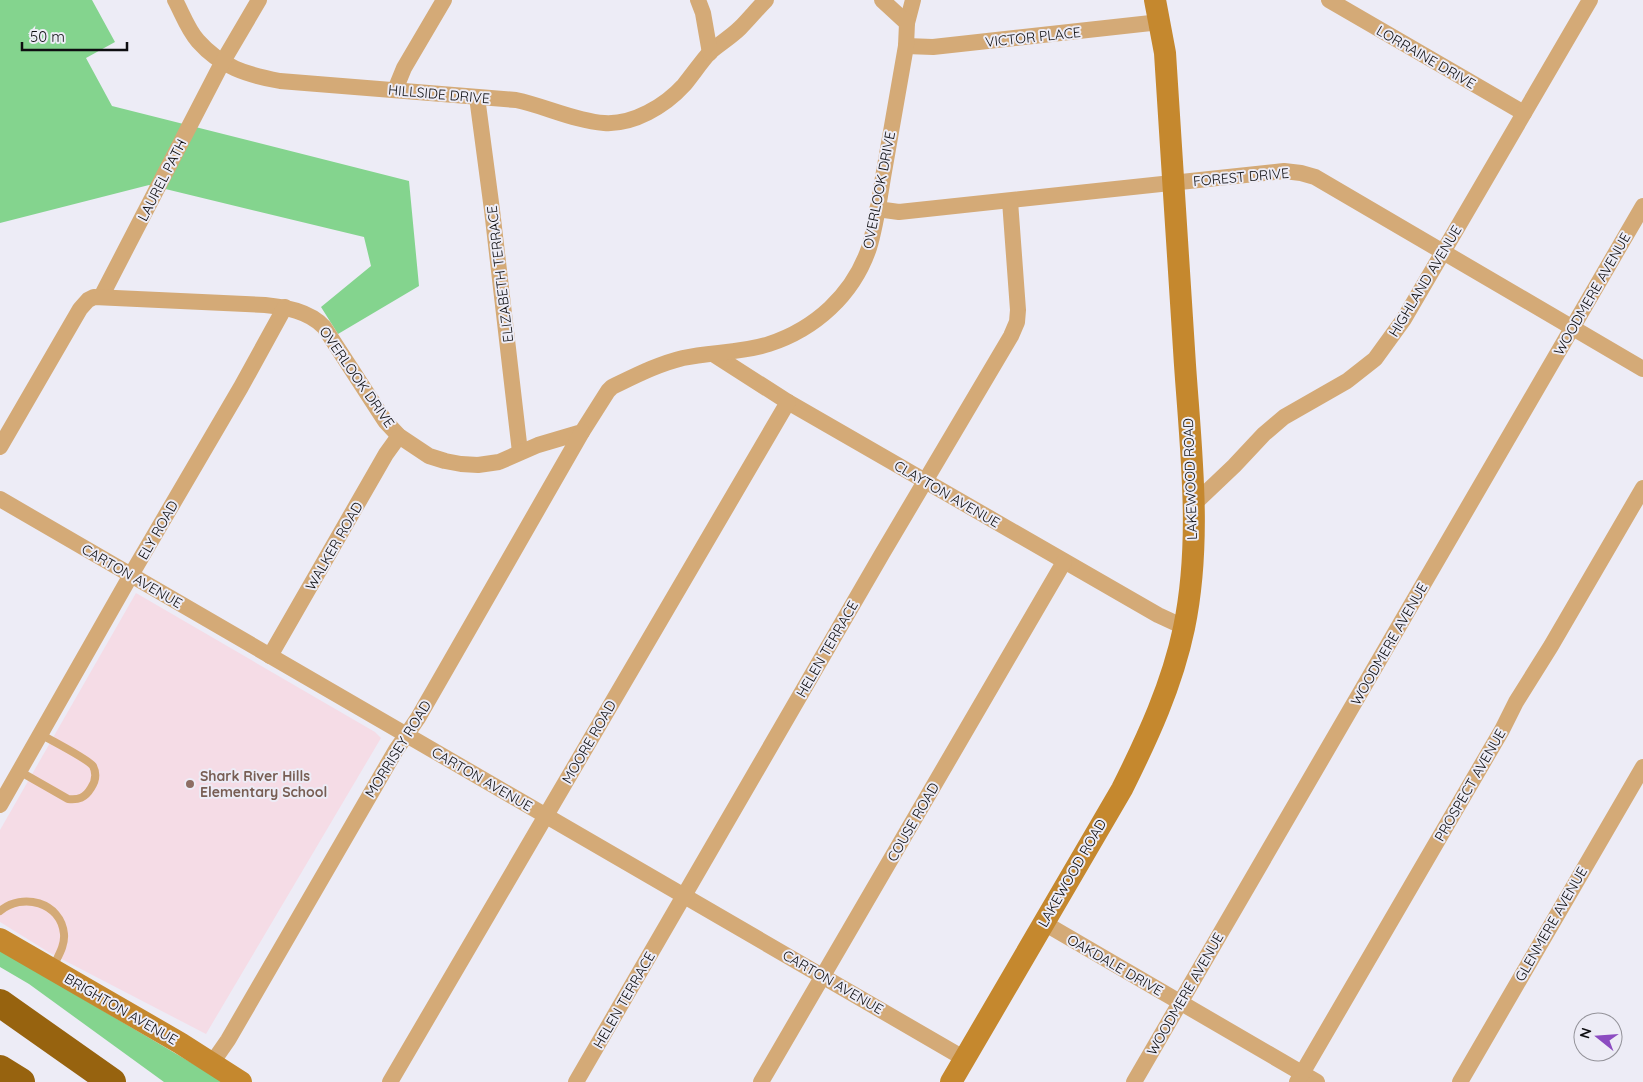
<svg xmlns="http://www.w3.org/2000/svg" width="1643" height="1082" font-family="Quicksand,sans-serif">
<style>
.education{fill:#f5dce6}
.forest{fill:#84d48e}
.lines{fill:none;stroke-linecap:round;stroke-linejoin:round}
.lane{stroke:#d4aa77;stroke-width:8}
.street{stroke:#d4aa77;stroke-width:16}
.secondary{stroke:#c5882e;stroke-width:22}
.highway{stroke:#97630f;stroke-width:28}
.education-dot{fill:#8d6e63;stroke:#edecf6;stroke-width:2}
.labels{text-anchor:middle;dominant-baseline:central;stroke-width:4;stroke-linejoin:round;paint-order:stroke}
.street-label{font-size:14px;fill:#0e0e11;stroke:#edecf6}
.education-label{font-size:14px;font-weight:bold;fill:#785e54;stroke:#edecf6;text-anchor:start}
</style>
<rect width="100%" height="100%" fill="#edecf6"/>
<path class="education" d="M136 593 375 732 381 738 206 1034 50 953 0 922V830Z"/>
<g class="forest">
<path d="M0 0H92L115 42 86 58 112 106 409 181 419 286 338 334 321 307 371 266 364 237 149 185 0 223Z"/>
<path d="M0 950 224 1082H164L29 984 0 967Z"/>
</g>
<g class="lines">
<g class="lane">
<path d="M19 771 68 799C79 800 85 798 91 788 95 782 97 774 93 766 88 759 49 739 40 734"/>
<path d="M0 911C22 892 61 902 64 934 65 946 58 956 53 967"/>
</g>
<g class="street">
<path d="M175 0C182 13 188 30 198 41 221 67 247 75 280 81L516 100C545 106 575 121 604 123 633 125 665 106 684 85 693 74 701 62 710 52 719 44 731 37 740 28 749 19 757 9 766 0"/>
<path d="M698 0 703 13 710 53"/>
<path d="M1329 0 1524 113"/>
<path d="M907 23 913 0"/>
<path d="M906 46 933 47 1160 22"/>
<path d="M395 90 404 68 444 0"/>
<path d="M477 97 492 210 520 452"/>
<path d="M877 209 899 212 1284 171 1301 173 1315 177 1643 369"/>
<path d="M101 297 222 63 259 0"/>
<path d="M713 354 788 402 1158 615 1184 627"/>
<path d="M0 447 80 309 88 300 94 297 265 305C285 307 309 311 324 327L385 421 399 436 429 456 445 461 461 464 478 465 499 462 538 445 582 432 608 391 612 387C635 376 658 364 683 358 711 352 741 353 769 344 815 329 853 295 869 248 877 222 880 193 885 166 892 126 899 86 906 46L907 23 882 0"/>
<path d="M0 499 965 1059"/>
<path d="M1194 504 1234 466 1264 434 1284 417 1347 381 1375 359 1404 319 1590 0"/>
<path d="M270 656 386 454 399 436"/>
<path d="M0 805 131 575 241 387 285 307"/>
<path d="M1044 923 1317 1082"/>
<path d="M212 1063 228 1040 396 750 418 718 582 432"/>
<path d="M390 1082 788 402"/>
<path d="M576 1082 882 554 1011 336 1017 322 1018 310 1010 201"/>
<path d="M761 1082 1064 562"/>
<path d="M1134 1082 1643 206"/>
<path d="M1297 1082 1502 730 1516 702 1551 646 1643 488"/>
<path d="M1460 1082 1643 767"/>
</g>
<g class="secondary">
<path d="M0 939 180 1043 241 1082"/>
<path d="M951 1082 1122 789C1148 737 1172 685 1184 628 1202 541 1191 452 1185 365 1178 261 1171 157 1165 53L1155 0"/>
</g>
<g class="highway">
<path d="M0 1003 112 1082"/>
<path d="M0 1069 21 1082"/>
</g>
</g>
<circle class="education-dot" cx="190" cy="784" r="5"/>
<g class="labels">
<g class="street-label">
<text transform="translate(1033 37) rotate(-6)">VICTOR PLACE</text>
<text transform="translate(1426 57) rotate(30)">LORRAINE DRIVE</text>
<text transform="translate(439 94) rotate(5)">HILLSIDE DRIVE</text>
<text transform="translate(1241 177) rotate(-5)">FOREST DRIVE</text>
<text transform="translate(162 180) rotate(-63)">LAUREL PATH</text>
<text transform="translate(879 190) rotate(-79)">OVERLOOK DRIVE</text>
<text transform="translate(500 274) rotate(-97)">ELIZABETH TERRACE</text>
<text transform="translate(1425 281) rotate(-59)">HIGHLAND AVENUE</text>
<text transform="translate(1592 294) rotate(-60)">WOODMERE AVENUE</text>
<text transform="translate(357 377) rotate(55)">OVERLOOK DRIVE</text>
<text transform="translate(1190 479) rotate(-92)">LAKEWOOD ROAD</text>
<text transform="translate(947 494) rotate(30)">CLAYTON AVENUE</text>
<text transform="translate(158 530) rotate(-60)">ELY ROAD</text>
<text transform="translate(334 546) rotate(-60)">WALKER ROAD</text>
<text transform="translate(132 576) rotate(30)">CARTON AVENUE</text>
<text transform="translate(1389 644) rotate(-60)">WOODMERE AVENUE</text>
<text transform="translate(827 649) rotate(-60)">HELEN TERRACE</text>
<text transform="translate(589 742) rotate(-60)">MOORE ROAD</text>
<text transform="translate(398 749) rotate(-58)">MORRISEY ROAD</text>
<text transform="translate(482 779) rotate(30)">CARTON AVENUE</text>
<text transform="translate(1470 785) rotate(-60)">PROSPECT AVENUE</text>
<text transform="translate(913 822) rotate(-60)">COUSE ROAD</text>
<text transform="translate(1072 873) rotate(-60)">LAKEWOOD ROAD</text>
<text transform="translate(1551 924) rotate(-60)">GLENMERE AVENUE</text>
<text transform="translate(1115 965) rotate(30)">OAKDALE DRIVE</text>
<text transform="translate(833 982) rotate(30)">CARTON AVENUE</text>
<text transform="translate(1185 994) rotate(-60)">WOODMERE AVENUE</text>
<text transform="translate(624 1000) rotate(-60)">HELEN TERRACE</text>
<text transform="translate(121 1009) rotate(30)">BRIGHTON AVENUE</text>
</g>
<g class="education-label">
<text x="200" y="776">Shark River Hills<tspan x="200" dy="16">Elementary School</tspan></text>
</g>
</g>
<g transform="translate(1598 1037) rotate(287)"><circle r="24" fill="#edecf6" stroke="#94939a"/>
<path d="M0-4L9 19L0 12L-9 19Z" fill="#8c4cc1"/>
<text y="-8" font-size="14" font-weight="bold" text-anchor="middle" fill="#0e0e11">N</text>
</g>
<path d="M22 42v8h105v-8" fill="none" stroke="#0e0e11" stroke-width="2.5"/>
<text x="30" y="42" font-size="15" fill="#0e0e11" stroke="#edecf6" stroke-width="4" paint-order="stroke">50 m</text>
</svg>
